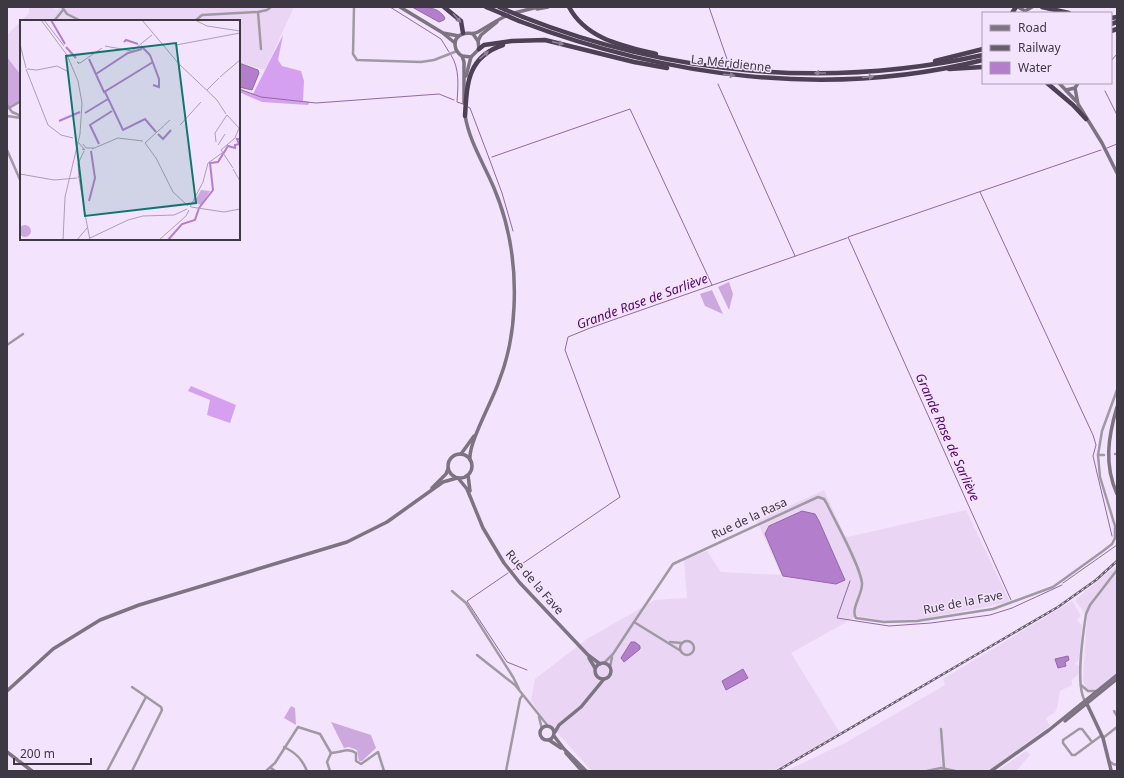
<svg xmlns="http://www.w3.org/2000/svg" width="1124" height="778" font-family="'Noto Sans',sans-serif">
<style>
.built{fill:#ead5f4}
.green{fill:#cda8df}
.forest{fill:#d6a0f0}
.water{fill:#b37fcc;stroke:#906aa3}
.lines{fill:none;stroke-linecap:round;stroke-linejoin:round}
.stream{stroke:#906aa3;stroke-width:1}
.street{stroke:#a099a4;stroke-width:2.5}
.secondary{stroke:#7d7382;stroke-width:3.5}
.highway{stroke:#4e4055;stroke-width:4.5}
.rail-casing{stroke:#685f6d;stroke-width:2.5}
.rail{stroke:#f4e3fd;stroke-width:1;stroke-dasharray:3;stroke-linecap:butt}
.highway-bridge{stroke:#4e4055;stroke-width:4.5}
.oneway{fill:#908198}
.labels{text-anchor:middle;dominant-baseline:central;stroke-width:3;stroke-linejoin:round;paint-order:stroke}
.street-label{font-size:12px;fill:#3e3842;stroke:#f4e3fd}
.water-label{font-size:13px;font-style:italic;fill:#51086a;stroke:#f4e3fd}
.inset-river{fill:none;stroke:#b37fcc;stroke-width:2}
.inset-road{fill:none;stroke:#ab9fb2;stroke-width:1}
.view{fill:#0f766e;fill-opacity:0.15;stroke:#0f766e;stroke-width:2}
.inset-edge{fill:none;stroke:#3e3842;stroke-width:2}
</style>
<rect width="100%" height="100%" fill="#f4e3fd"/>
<g class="built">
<path d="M29 7H52L56 10 62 7H294L265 70 240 63 239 21H21L29 13Z"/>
<path d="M21 21V75L7 57V35Z"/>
<path d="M824 490 845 536 848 537 966 510 1010 602 917 620 889 621 857 616 791 653 840 733 773 771H592L541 715 531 700 535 679 587 639 655 600 687 598 684 560 707 551 721 572 781 575 757 521Z"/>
<path d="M1117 565V672L1098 689 1089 690 1085 686 1083 678 1087 616 1075 600Z"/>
<path d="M1072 601 1081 616 1076 620 1082 625 1079 658 1076 664 1079 666 1078 674 1072 680V685L1060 691 1057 708 1055 712 1046 718 1050 726 988 771H786L847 742 945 685 943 679Z"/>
<path d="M1026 751 1030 755 1016 771H997Z"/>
</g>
<g class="green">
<path d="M7 57 21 75V101L9 107 7 104Z"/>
<path d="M729 282 733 294 729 310 718 287Z"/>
<path d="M712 290 723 314 705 306 700 294Z"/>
<path d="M291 706 295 708 296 725 284 718Z"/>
<path d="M331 722 371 735 376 748 362 761H359L357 750 349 747 344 748Z"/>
</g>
<g class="forest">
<path d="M283 35 278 60 282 66 301 71 304 81 303 101 310 102 308 105 262 102 239 92V89L253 94Z"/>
<path d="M191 386 236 405 230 423 207 415 210 400 188 391Z"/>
</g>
<g class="water">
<path d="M412 7C424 7 438 6 445 18L444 20 439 22Z"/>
<path d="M239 63 258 70 259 73 252 90 239 87Z"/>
<path d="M802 511 815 514 819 521 845 580 836 584 783 576 765 534 769 526Z"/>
<path d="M631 642H635L640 646V649L624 662 621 658Z"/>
<path d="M1068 656 1069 660 1065 662 1066 666 1058 668 1055 659Z"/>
<path d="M743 669 748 678 726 690 722 681Z"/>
</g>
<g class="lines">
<g class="stream">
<path d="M390 7 441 39 449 52"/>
<path d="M709 7 727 59"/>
<path d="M451 55C460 69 458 86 457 102L463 104"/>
<path d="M1111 61 1117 54"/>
<path d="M718 84 795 256"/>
<path d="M239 89 261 97 316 103 439 94 454 100"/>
<path d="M1105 91 1117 115"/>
<path d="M468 107 470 108 489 158"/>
<path d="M1107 148 1117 144"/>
<path d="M492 157 630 109 712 285"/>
<path d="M489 158 502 193 513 231"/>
<path d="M980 192 1093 435 1096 445 1093 456 1112 536"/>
<path d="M513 570 620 497 565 350 568 337 590 328 847 238"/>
<path d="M508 573 467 601 507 662 527 670"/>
<path d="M850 581 837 618 889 626 931 623 990 615 1012 608 1062 585"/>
<path d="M1063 583 1117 545"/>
<path d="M1011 600 848 237 1101 150"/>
</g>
<g class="street">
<path d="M62 7 67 14 81 21"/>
<path d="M354 7 353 54 357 60 421 62 434 60 457 51"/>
<path d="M258 12 261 49"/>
<path d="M54 21 63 10"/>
<path d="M195 21 202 15 258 12 267 10 271 7"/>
<path d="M7 105 12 112 19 115 20 118"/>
<path d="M9 108 21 101"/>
<path d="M7 116 21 118"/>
<path d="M7 150 21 182"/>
<path d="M7 345 23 334"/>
<path d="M1115 454H1117"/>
<path d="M1104 455H1098L1102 431 1117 390"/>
<path d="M452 591 466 603 513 677 519 689"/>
<path d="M634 622 673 564 818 497 824 499 827 504C836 523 860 565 862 583 863 594 850 609 856 618L884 622 917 621 993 609 1053 587 1103 551 1112 544 1115 538V526L1100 477 1098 455"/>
<circle cx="687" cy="648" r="7"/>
<path d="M670 642 682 643"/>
<path d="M477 655 515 685 548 726"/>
<path d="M604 663 613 654 634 622 681 651"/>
<path d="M610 667 612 657"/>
<path d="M1081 685 1088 691H1096"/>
<path d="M132 687 161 707 162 710 132 771"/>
<path d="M1085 701C1075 685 1083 634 1086 614L1090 605 1117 570"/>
<path d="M1114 711 1117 716"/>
<path d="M539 717 542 729"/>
<path d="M941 729 944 768"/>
<path d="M1103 738 1117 727"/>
<path d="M1092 742 1082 729H1079L1063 740V743L1072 755H1075L1102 735"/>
<path d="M284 747C296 753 302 759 307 771"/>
<path d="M1109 761 1113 764 1117 765"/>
<path d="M271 768 275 771"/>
<path d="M107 771 146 697"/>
<path d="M266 771 275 763 298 727 320 734 331 753C341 753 347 747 356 753V761L361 764 378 752 384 771"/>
<path d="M330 771 327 762 331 753"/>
<path d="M506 771 520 699 522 696"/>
<path d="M927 771 941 768 955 771"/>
</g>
<g class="secondary">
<path d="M400 7 443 33 459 36"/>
<path d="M1018 7 1025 11 1032 7"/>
<path d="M537 9 548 7"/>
<path d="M514 13 538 7"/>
<path d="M444 34 455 43"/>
<path d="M473 34 478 41 479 49 471 57 462 56C454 51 451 38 463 34 468 32 472 35 478 32 488 26 497 20 508 15"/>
<path d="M478 41 481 35 497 22"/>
<path d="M462 56 464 62V103"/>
<path d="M466 76 471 57"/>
<path d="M1059 83 1076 101"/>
<path d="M1075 88 1078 104 1102 143 1117 173"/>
<path d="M1066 90 1075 88 1078 83"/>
<path d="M465 115C469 141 484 164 494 188 510 226 516 266 514 307 513 332 508 358 499 381 493 400 468 443 470 460"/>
<path d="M1117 407C1108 437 1104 465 1117 494"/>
<circle cx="460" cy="466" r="12"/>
<path d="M461 454 474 436"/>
<path d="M468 475 470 491"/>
<path d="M458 478 467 489 483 528 504 563 520 583 588 655 600 664"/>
<path d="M432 488 446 474 448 469"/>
<path d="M589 658 595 668"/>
<circle cx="603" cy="671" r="8"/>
<path d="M7 691 53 649 100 620 139 605 347 542 387 522 443 482 457 478"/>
<path d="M1086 702 1103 738 1111 770"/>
<path d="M1065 721 1117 679"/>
<circle cx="547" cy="733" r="7"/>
<path d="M555 732 559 725 581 707 604 679"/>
<path d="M554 736 564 749 586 771"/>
<path d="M549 740 561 748"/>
<path d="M7 752 32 771"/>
<path d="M566 753 582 771"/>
<path d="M991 771 1049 730 1117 675"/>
</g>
<g class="highway">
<path d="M444 7 461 21 463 33"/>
<path d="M486 7 503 14"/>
<path d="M499 7 506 10"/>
<path d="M569 7C586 39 623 46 656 54"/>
<path d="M1042 7 1069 13"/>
<path d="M1012 13 1016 7"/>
<path d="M523 17C670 75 829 89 983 55"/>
<path d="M1111 18 1117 17"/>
<path d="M519 21C666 77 828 99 983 60"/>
<path d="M1111 24 1117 22"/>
<path d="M1111 31 1117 29"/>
<path d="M479 49 484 45 512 41 545 40 634 62 667 68"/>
<path d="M935 61 983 49"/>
<path d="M949 69 983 67"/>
<path d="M1047 83 1073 105 1086 119"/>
<path d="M465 116C467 84 467 57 503 45"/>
</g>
<defs>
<path id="rail" d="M777 771 1058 607 1096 580 1117 561"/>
</defs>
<use href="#rail" class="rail-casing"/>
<use href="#rail" class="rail"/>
<g class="highway-bridge">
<path d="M506 10 523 17"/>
<path d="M503 14 519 21"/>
</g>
</g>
<defs><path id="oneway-solid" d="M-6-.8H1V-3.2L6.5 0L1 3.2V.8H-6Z"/></defs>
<g class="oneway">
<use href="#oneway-solid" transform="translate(457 18) rotate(49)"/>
<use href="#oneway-solid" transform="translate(558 43) rotate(13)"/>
<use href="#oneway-solid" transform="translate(484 55) rotate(-40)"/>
<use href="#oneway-solid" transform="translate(820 73) rotate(-180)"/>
<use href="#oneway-solid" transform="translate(729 75) rotate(6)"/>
<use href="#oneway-solid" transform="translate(868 77) rotate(-5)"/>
</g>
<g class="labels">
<g class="street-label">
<text transform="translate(731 63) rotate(6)">La Méridienne</text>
<text transform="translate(749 518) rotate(-25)">Rue de la Rasa</text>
<text transform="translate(535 582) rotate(49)">Rue de la Fave</text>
<text transform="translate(963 602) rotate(-11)">Rue de la Fave</text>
</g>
<g class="water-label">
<text transform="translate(642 301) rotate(-20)">Grande Rase de Sarliève</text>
<text transform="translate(948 437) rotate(66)">Grande Rase de Sarliève</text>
</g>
</g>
<g transform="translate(20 20)">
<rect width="220" height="220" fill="#f4e3fd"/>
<path d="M181 170 190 171 181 185 174 182ZM-1 211a6 6 0 1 1 12 0a6 6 0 1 1-12 0Z" fill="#cda8df"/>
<path class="inset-river" d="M31 0 45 24M104 22 106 20 118 24M121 26 130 35M46 27 56 38M130 35 139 59V67L133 65M69 39 84 72 133 42M76 54 108 33 122 29M85 72 103 110 125 99 136 112M65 93 88 79M39 101 60 92M138 114 143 119 151 110M79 124 70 105 92 91M69 181 75 158 71 131M148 220 162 204 175 200 179 188 193 170 190 143 198 142 208 126 215 128V125L219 124 217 119H220"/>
<path class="inset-road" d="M21 0 47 35 58 61 62 83 60 114 45 177 43 220M24 0 44 26M122 0 159 44 197 80 206 94M175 0 187 6 220 11M0 24 6 48M156 25 220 13M85 26 112 31 132 15M59 44 57 42 60 43 82 28M6 49 28 105 41 115 53 118M7 49 17 50 37 46 47 51M200 57 220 40M187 70 199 58M207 95 219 108M160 105 181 82M58 122 65 130 62 129M196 122 195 113 207 95M125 123 136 138 153 172 168 186M125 123 150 100M63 124 66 128H74M198 125 205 114M72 129 98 118 123 121M201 130 215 118 219 108M201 130 213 148M213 149 220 161M0 154 34 160 57 158M58 156 59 158 58 144 64 131M59 158 64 187M170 187 183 162 188 143 202 133M171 187 204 192 220 189M64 189 70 220M70 218 108 200 123 196 154 195 167 189M57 220 67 208M139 220 166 196 169 190"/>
<path class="view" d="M156 23 176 183 65 196 46 36Z"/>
<rect width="220" height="220" class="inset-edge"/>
</g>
<rect width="1124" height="778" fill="none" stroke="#3e3842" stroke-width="16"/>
<rect x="982" y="12" width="130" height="72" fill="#f4e3fd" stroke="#ab9fb2"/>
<rect x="990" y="25" width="20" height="6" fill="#7d7382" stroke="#ab9fb2"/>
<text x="1018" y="32" font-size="12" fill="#3e3842">Road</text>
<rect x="990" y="45" width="20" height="6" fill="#685f6d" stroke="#ab9fb2"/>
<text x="1018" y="52" font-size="12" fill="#3e3842">Railway</text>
<rect x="990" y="62" width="20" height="12" fill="#b37fcc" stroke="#ab9fb2"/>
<text x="1018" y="72" font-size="12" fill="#3e3842">Water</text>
<path d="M14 758v6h77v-6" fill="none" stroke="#3e3842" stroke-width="2"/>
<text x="20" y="758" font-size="12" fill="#3e3842" stroke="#f4e3fd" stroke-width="3" paint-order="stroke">200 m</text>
</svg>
